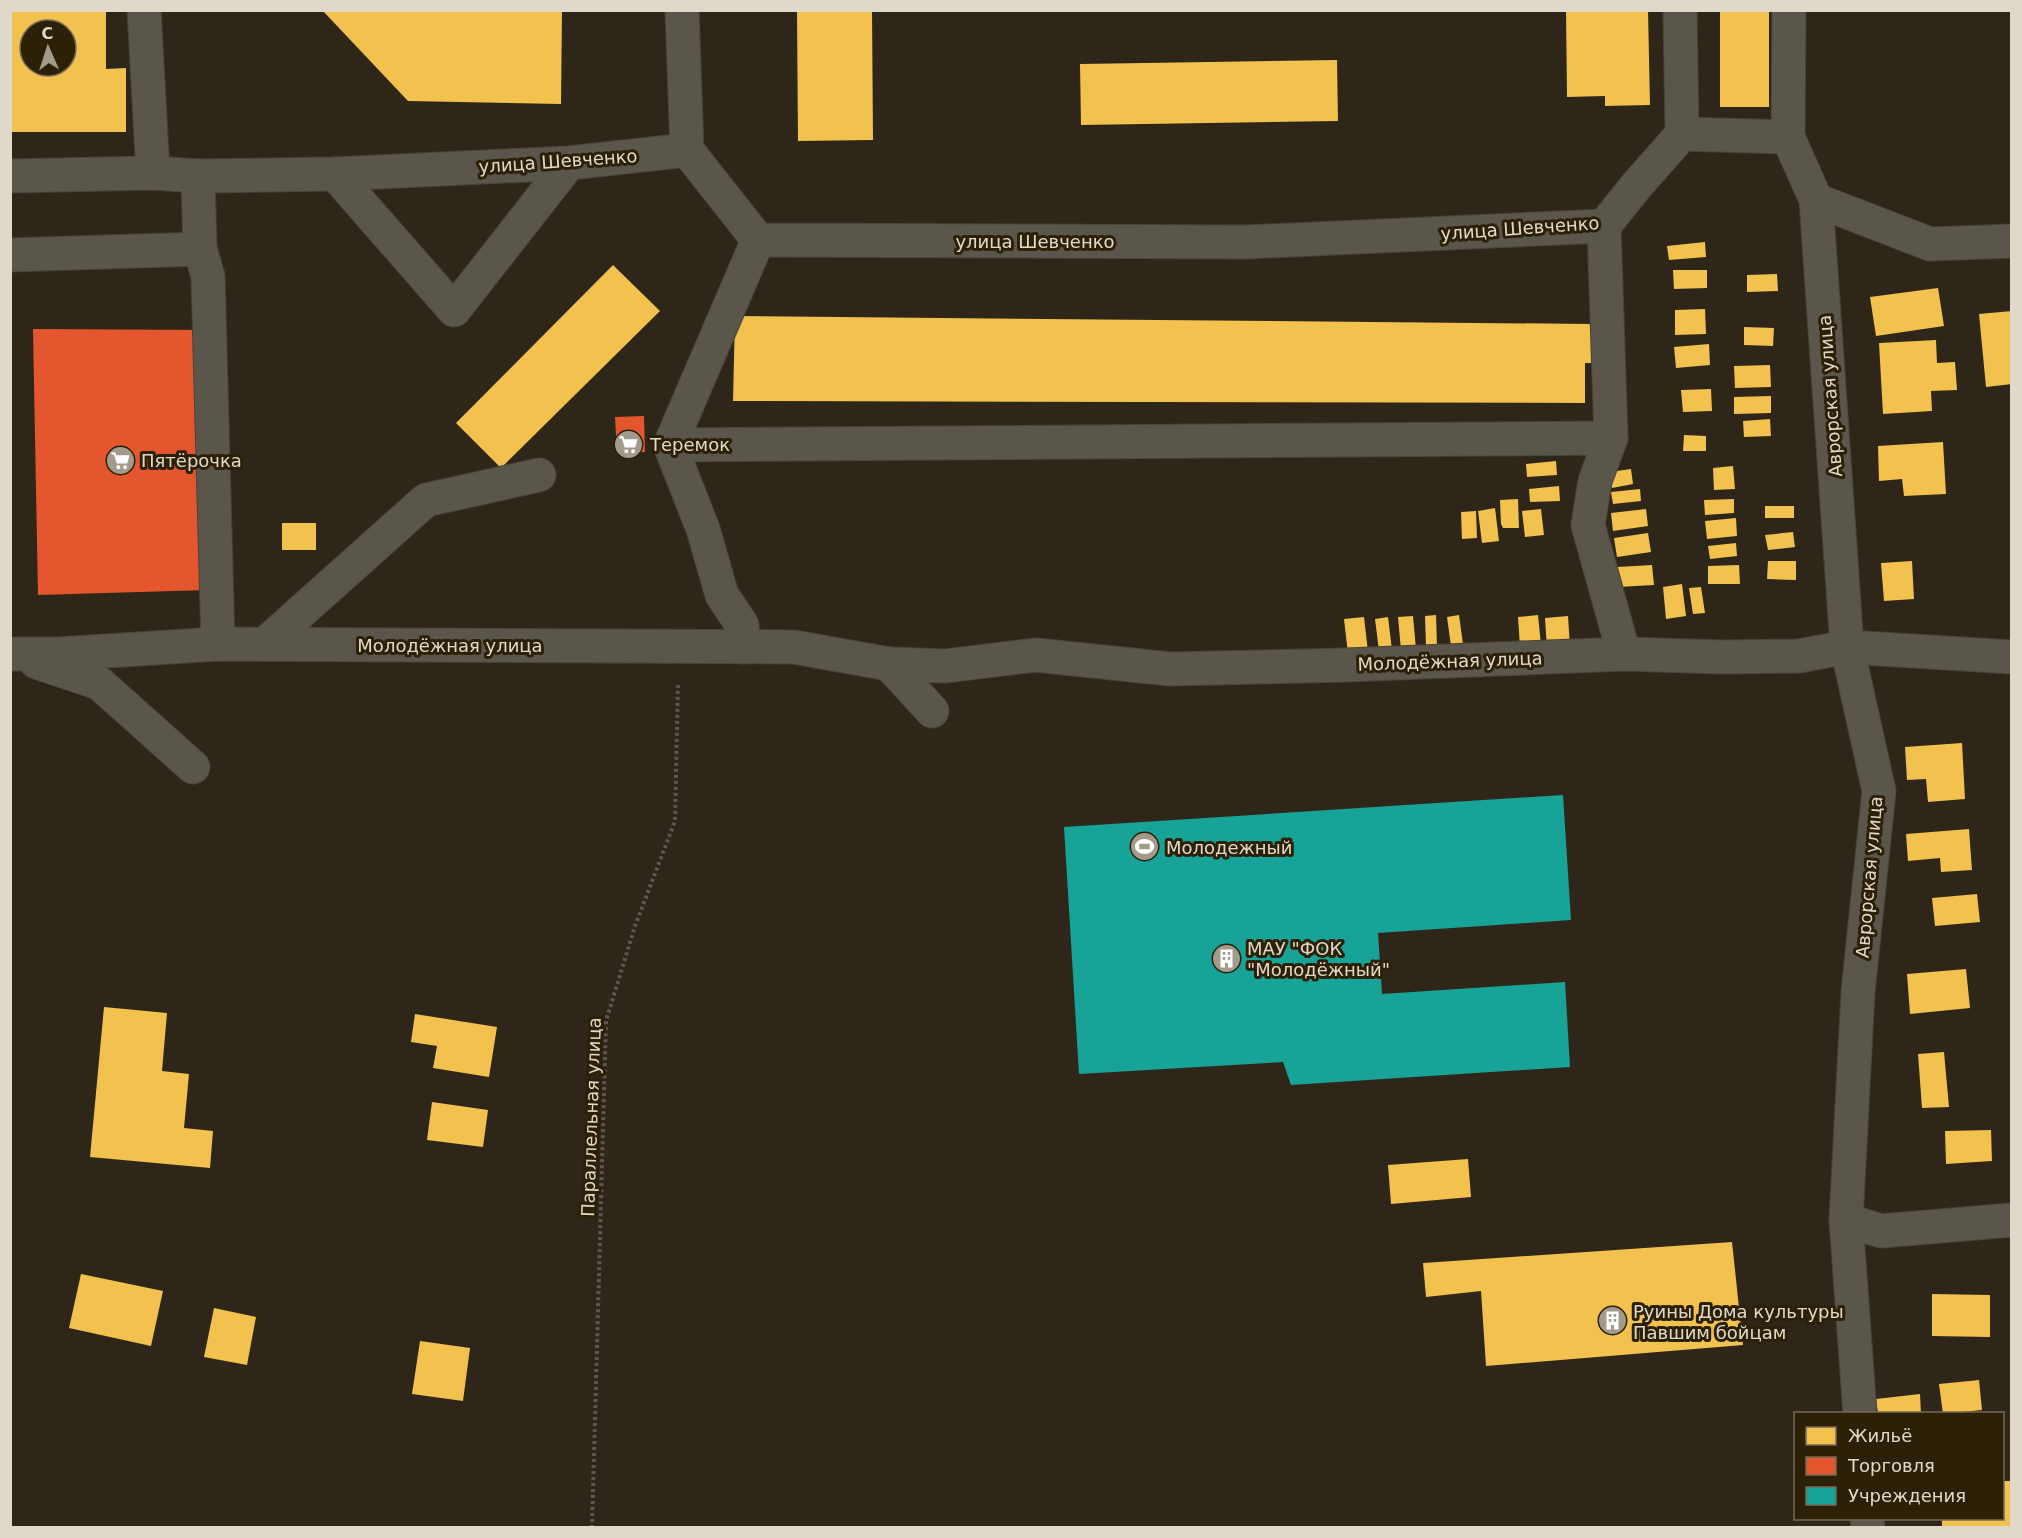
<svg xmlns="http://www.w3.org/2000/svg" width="2022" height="1538" font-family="'DejaVu Sans',sans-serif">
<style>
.homes{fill:#f2c14e;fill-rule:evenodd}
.shops{fill:#e4572e}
.public{fill:#17a398}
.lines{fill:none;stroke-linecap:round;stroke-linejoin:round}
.minor-casing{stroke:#4a4439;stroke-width:35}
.path{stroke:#5c574f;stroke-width:4;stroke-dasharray:3 3;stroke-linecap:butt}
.minor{stroke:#5a564c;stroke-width:33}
.labels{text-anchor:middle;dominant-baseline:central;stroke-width:6;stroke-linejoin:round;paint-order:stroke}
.street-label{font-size:18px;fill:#e0d9ca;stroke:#2c2007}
.poi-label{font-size:18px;fill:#e0d9ca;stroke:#2c2007;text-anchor:start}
</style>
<rect width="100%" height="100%" fill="#2e2719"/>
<g class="homes">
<path d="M10 10H106V69L126 68V132H10ZM30 30H66V66H30Z"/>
<path d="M322 10H562L561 104 408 101Z"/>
<path d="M797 10H872L873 140 798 141Z"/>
<path d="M1566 10H1648L1650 105 1605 106V96L1567 97Z"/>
<rect x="1720" y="10" width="49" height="97"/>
<path d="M1337 60 1338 121 1081 125 1080 64Z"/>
<path d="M1705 242 1706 257 1669 260 1667 246Z"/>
<path d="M613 265 660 311 501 468 456 423Z"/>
<path d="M1673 270H1707V288L1674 289Z"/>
<path d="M1777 274 1778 291 1747 292V275Z"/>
<path d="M1938 288 1944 326 1876 336 1870 297Z"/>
<path d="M1705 309 1706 334 1675 335V310Z"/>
<path d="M2012 311V384L1986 387 1979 314Z"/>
<path d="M735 316 1591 324V363H1585V403L733 401Z"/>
<path d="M1744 327 1774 328 1773 346 1744 345Z"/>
<path d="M1936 340 1937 363 1955 362 1957 390 1931 391 1932 411 1883 414 1879 343Z"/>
<path d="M1709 344 1710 365 1676 368 1674 347Z"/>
<path d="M1770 365 1771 387 1735 388 1734 366Z"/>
<path d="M1711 389 1712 411 1683 412 1681 390Z"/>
<path d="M1771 396V413L1734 414V397Z"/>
<path d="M1770 419 1771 436 1744 437 1743 421Z"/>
<path d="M1684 435 1706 436V451H1683Z"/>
<path d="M1943 442 1946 494 1904 496 1902 479 1879 481 1878 446Z"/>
<path d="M1556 461 1557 475 1527 477 1526 464Z"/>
<path d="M1733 466 1735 489 1714 490 1713 468Z"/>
<path d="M1631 469 1633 484 1612 488 1610 472Z"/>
<path d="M1559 486 1560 501 1530 502 1529 489Z"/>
<path d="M1640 489 1641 501 1613 504 1611 492Z"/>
<path d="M1518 499 1519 528H1503L1501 524 1500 500Z"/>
<path d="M1734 499V513L1705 515 1704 500Z"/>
<rect x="1765" y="506" width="29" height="12"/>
<path d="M1495 508 1499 541 1482 543 1478 511Z"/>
<path d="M1541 509 1544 535 1525 537 1522 511Z"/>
<path d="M1646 509 1648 526 1613 531 1611 513Z"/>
<path d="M1476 511 1477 538 1462 539 1461 512Z"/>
<path d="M1736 518 1737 536 1707 539 1705 521Z"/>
<rect x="282" y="523" width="34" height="27"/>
<path d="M1793 532 1795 547 1768 550 1765 535Z"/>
<path d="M1648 533 1651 552 1617 557 1614 538Z"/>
<path d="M1736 543 1737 556 1710 559 1708 546Z"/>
<path d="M1768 561H1796V580L1767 579Z"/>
<path d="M1912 561 1914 599 1884 601 1881 563Z"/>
<path d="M1652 565 1654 585 1618 587 1617 567Z"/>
<path d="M1739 565 1740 584H1708V566Z"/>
<path d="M1682 584 1686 616 1666 619 1663 587Z"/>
<path d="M1701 587 1705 613 1693 614 1689 588Z"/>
<path d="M1436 615 1437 646H1426L1425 616Z"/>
<path d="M1459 615 1463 644 1451 646 1447 617Z"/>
<path d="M1538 615 1541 645 1520 647 1518 617Z"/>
<path d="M1413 616 1416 649 1401 650 1398 617Z"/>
<path d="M1568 616 1570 647 1547 649 1545 618Z"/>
<path d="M1364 617 1368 652 1348 654 1344 619Z"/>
<path d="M1388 617 1392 650 1379 651 1375 619Z"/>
<path d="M1962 743 1965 799 1928 802 1926 779 1907 780 1905 747Z"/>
<path d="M1969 829 1972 870 1941 872 1940 858 1908 861 1906 834Z"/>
<path d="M1977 894 1980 922 1935 926 1932 898Z"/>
<path d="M1966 969 1970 1008 1910 1014 1907 974Z"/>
<path d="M104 1007 167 1013 162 1071 189 1074 184 1128 213 1131 210 1168 90 1157Z"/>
<path d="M415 1014 497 1027 489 1077 433 1068 437 1046 411 1042Z"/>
<path d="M1944 1052 1949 1107 1922 1108 1918 1054Z"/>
<path d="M432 1102 488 1110 483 1147 427 1140Z"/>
<path d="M1991 1130 1992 1161 1946 1164 1945 1131Z"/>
<path d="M1468 1159 1471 1197 1391 1204 1388 1165Z"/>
<path d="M1732 1242 1743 1345 1486 1366 1481 1291 1426 1297 1423 1263Z"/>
<path d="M81 1274 163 1291 151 1346 69 1328Z"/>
<path d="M1932 1294 1990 1295V1337L1932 1336Z"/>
<path d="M214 1308 256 1317 247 1365 204 1357Z"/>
<path d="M420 1341 470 1348 463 1401 412 1394Z"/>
<path d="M1979 1380 1982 1410 1943 1414 1939 1384Z"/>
<path d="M1920 1394 1921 1414H1878L1876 1399Z"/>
<path d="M2002 1481H2012V1526L1942 1528V1518H2002Z"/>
</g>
<g class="shops">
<path d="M33 329 203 330 207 590 38 595Z"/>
<path d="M644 416 645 452 617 453 615 417Z"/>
</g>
<path class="public" d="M1563 795 1571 920 1378 933 1382 994 1565 982 1570 1067 1291 1085 1283 1062 1079 1074 1064 827Z"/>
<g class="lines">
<defs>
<g id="minor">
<path d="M144 10 153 173"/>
<path d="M682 10 687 150"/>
<path d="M1680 10 1682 134"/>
<path d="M1788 137 1789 10"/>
<path d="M335 174 454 310 569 163"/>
<path d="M10 176 153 173 198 176 335 174 569 163 687 150 758 240 1246 242 1604 226 1637 185 1682 134 1788 137 1816 200 1930 244 2012 241"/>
<path d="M1816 200 1847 647 1879 791 1858 992 1846 1220 1860 1414"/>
<path d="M758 240 670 445 1611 438 1604 226"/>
<path d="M200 249 208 276 218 644"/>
<path d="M10 255 200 249 198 176"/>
<path d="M1611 438 1595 481 1588 525 1624 654"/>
<path d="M670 445 703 529 722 595 742 625 743 647"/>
<path d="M265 644 426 500 539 475"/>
<path d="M10 654H58L218 644 794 647 889 664 932 711"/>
<path d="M36 662 99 683 193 767"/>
<path d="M889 664 945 666 1036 655 1170 669 1346 665 1624 654 1724 657 1799 656 1847 647 2012 657"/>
<path d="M1846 1220 1881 1231 2012 1220"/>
<path d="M1867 1518 1868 1528"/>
</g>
</defs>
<use href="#minor" class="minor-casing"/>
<path class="path" d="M592 1528 606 1021 635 926 675 821 678 683"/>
<use href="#minor" class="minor"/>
</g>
<defs>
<symbol id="supermarket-disc" viewBox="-11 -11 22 22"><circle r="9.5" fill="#a29b8c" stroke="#2c2007"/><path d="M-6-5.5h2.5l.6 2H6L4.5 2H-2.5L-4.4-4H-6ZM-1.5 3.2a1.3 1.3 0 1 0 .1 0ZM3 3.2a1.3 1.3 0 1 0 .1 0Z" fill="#fff"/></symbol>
<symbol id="stadium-disc" viewBox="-11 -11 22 22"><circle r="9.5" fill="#a29b8c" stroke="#2c2007"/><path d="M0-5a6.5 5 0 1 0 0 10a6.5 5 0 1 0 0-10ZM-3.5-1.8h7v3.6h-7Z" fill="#fff"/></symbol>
<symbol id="building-disc" viewBox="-11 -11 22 22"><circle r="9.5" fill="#a29b8c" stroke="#2c2007"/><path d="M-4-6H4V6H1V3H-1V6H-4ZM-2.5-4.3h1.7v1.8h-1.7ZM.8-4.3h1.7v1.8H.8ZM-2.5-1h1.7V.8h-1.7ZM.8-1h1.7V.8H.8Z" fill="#fff"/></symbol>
</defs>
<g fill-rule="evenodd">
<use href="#supermarket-disc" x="612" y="428" width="33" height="33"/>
<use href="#supermarket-disc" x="104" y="444" width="33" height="33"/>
<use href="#stadium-disc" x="1128" y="830" width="33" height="33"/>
<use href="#building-disc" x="1210" y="942" width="33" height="33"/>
<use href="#building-disc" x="1596" y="1304" width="33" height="33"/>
</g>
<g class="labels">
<g class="street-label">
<text transform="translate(558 161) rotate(-4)">улица Шевченко</text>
<text transform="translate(1520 228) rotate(-4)">улица Шевченко</text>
<text x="1035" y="241">улица Шевченко</text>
<text transform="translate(1830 396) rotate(-94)">Аврорская улица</text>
<text x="450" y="645">Молодёжная улица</text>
<text transform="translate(1450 661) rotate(-2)">Молодёжная улица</text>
<text transform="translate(1869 877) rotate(-85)">Аврорская улица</text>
<text transform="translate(591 1117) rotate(-88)">Параллельная улица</text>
</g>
<g class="poi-label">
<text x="650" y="444">Теремок</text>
<text x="141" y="460">Пятёрочка</text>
<text x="1166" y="847">Молодежный</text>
<text x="1247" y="948">МАУ "ФОК<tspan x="1247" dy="21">"Молодёжный"</tspan></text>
<text x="1633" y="1311">Руины Дома культуры<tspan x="1633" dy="21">Павшим бойцам</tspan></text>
</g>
</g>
<rect width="2022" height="1538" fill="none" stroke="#e0d9ca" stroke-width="24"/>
<rect x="1794" y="1412" width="210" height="108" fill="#2c2007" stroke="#746a55" stroke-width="1.5"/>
<rect x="1806" y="1427" width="30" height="18" fill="#f2c14e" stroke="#746a55" stroke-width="1.5"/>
<text x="1848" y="1442" font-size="18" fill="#e0d9ca">Жильё</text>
<rect x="1806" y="1457" width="30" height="18" fill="#e4572e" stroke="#746a55" stroke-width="1.5"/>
<text x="1848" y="1472" font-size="18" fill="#e0d9ca">Торговля</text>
<rect x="1806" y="1487" width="30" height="18" fill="#17a398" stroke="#746a55" stroke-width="1.5"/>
<text x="1848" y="1502" font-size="18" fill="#e0d9ca">Учреждения</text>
<g transform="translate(48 48) rotate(357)"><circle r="28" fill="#2c2007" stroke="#746a55" stroke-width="1.5"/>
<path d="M0-4.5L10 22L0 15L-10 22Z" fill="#a29b8c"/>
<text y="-9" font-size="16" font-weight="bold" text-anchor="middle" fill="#e0d9ca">С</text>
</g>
</svg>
